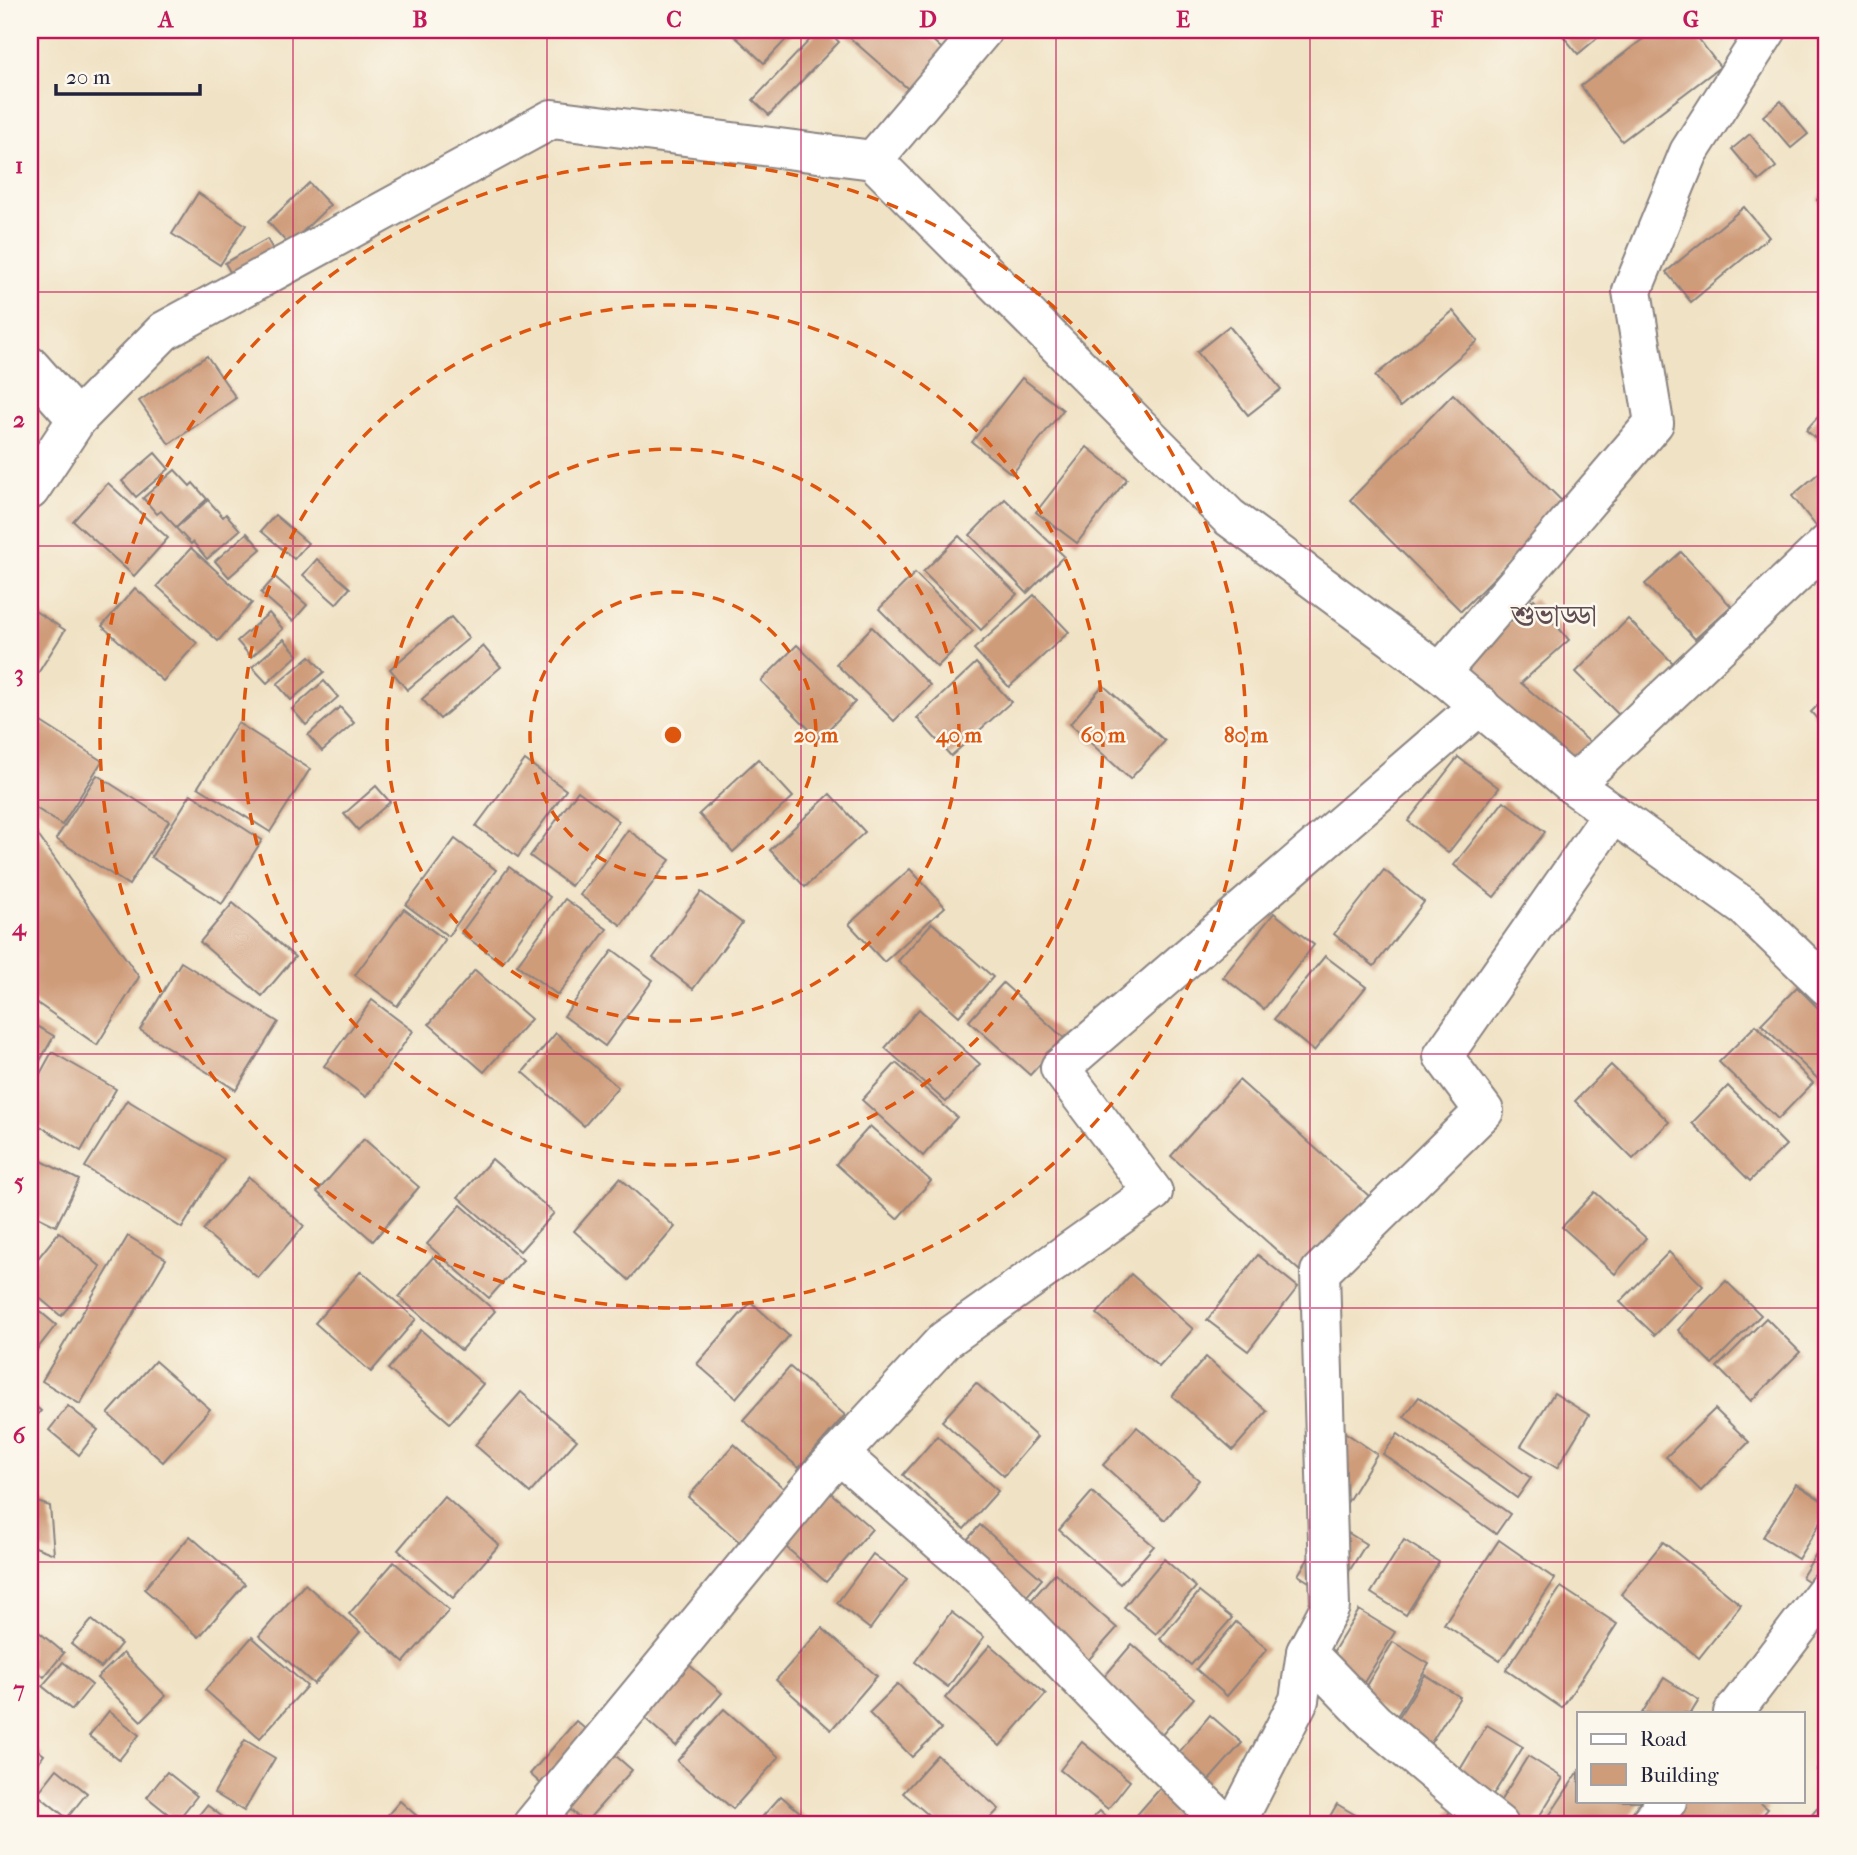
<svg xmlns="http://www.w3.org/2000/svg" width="1857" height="1855" font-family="'IM FELL French Canon','Noto Serif Bengali',serif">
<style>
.building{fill:#cf9c7a}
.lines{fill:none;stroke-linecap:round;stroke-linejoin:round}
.street-casing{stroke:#898280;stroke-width:42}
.street{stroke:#fff;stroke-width:38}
.grid{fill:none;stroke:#c2185b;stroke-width:2;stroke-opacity:0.55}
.ring{fill:none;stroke:#de560e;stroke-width:3.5;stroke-dasharray:12 9}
.labels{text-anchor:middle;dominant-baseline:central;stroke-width:5;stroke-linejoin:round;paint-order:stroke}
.quarter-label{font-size:30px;fill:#5f4d51;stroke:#fbf7ec}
.centre{fill:#de560e;stroke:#fbf7ec;stroke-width:3.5}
.ring-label{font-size:21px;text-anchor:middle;font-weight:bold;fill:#de560e;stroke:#fbf7ec;stroke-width:5;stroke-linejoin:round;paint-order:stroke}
.neatline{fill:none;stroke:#c2185b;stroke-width:2.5}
.grid-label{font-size:23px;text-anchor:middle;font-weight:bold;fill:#c2185b}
</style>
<rect width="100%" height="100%" fill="#fbf7ec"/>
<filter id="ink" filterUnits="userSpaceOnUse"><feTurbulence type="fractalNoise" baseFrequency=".0143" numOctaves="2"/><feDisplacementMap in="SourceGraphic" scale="14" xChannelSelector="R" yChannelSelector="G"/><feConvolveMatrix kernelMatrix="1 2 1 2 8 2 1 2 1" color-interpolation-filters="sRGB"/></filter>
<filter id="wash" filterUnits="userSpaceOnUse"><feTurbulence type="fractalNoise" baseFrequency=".00686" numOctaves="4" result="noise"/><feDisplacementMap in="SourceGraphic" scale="28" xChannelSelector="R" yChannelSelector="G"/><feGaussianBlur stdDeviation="1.57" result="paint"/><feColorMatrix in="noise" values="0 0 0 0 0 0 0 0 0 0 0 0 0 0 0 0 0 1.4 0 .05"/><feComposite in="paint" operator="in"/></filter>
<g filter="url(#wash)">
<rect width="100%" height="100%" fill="#f0e2c4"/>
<g id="blocks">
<g class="building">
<path d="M728 30H795L764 63Z"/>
<path d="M819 30H827L839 42 769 115 753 100Z"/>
<path d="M841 30H921L949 55 914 94Z"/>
<path d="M945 30H968L958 42Z"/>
<path d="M1558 30H1607L1578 54Z"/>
<path d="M1655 30H1692L1720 67 1622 141 1581 86Z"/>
<path d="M1781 101 1808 134 1791 148 1763 116Z"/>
<path d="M1750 134 1776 167 1759 181 1732 149Z"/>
<path d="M309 183 330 205 289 245 268 222Z"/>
<path d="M1827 188V209L1817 200Z"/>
<path d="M198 193 246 225 220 265 172 234Z"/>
<path d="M1744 207 1769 237 1691 302 1666 272Z"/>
<path d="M267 239 275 253 233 277 225 263Z"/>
<path d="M1453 311 1478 341 1400 407 1375 376Z"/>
<path d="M1229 326 1281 389 1248 415 1197 352Z"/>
<path d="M207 356 236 398 169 444 139 401Z"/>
<path d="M1022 378 1063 410 1012 474 972 442Z"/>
<path d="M1453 394 1566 505 1461 611 1350 500Z"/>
<path d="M1827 407V440L1823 445 1806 430Z"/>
<path d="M1087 447 1127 479 1077 543 1036 512Z"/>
<path d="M155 453 169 469 136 497 122 481Z"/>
<path d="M1827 466V517L1816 526 1792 496Z"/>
<path d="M175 470 190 486 193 483 207 499 176 527 161 511 157 514 143 498Z"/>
<path d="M108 483 168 538 134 576 73 521Z"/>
<path d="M1005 499 1064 556 1027 593 970 535Z"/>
<path d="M208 500 223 517 226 514 240 530 207 559 193 542 191 544 176 528Z"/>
<path d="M275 515 308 543 294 559 261 531Z"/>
<path d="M247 533 261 549 229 577 215 561Z"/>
<path d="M959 536 1017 594 981 630 923 572Z"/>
<path d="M191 548 252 603 218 641 157 586Z"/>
<path d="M1681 552 1731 606 1695 639 1645 584Z"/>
<path d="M317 559 350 588 336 604 303 575Z"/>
<path d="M915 573 973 631 937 667 879 609Z"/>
<path d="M275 577 307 605 293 621 261 593Z"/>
<path d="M135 588 197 643 163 681 102 626Z"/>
<path d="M1034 595 1069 632 1009 687 974 649Z"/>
<path d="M1534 599 1569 640 1521 683 1591 743 1571 767 1458 671 1479 647Z"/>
<path d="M30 608 65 630 30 686Z"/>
<path d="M269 613 283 629 251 657 237 641Z"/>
<path d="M451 617 469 638 407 690 390 669Z"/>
<path d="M1628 619 1673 663 1620 716 1576 672Z"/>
<path d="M872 627 930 685 894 721 836 664Z"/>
<path d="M284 639 298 655 267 683 252 667Z"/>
<path d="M797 645 855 702 819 739 761 681Z"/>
<path d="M483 646 501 667 440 719 422 699Z"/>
<path d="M310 656 324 672 291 700 277 684Z"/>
<path d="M976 663 1011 702 951 756 917 718Z"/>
<path d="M324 681 338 697 306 725 292 709Z"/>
<path d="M1103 685 1165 741 1130 779 1070 724Z"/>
<path d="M1827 696V730L1811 712Z"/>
<path d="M340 707 354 723 322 751 308 735Z"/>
<path d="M30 715 102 761 62 825 30 804Z"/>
<path d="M238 723 310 769 270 832 198 787Z"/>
<path d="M1458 757 1499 788 1448 853 1408 821Z"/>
<path d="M758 759 793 797 733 852 699 814Z"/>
<path d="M525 760 566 790 518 857 476 826Z"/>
<path d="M97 775 169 821 129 885 56 839Z"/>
<path d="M376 786 390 802 358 830 344 814Z"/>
<path d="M578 791 619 821 571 886 530 856Z"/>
<path d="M191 794 262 840 222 904 151 857Z"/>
<path d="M830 794 865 832 805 887 770 850Z"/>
<path d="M1504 801 1545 832 1494 897 1454 865Z"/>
<path d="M30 824 139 977 97 1045 30 998Z"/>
<path d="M628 830 670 860 621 925 580 895Z"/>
<path d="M455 839 496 870 448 936 406 905Z"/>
<path d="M509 867 550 897 502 963 461 933Z"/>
<path d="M910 869 945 907 884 962 849 924Z"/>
<path d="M1384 870 1424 902 1374 966 1334 934Z"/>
<path d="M701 892 742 923 693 989 653 958Z"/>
<path d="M565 899 607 929 558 995 517 965Z"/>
<path d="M233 903 295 957 262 996 200 942Z"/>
<path d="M404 909 445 940 397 1006 355 975Z"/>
<path d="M1274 913 1314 945 1264 1009 1223 977Z"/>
<path d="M932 923 993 977 959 1016 898 961Z"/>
<path d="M613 950 653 980 605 1046 564 1016Z"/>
<path d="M1325 956 1366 987 1314 1051 1274 1019Z"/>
<path d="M181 962 278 1022 236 1090 140 1030Z"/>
<path d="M475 970 531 1019 484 1072 429 1024Z"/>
<path d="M1003 983 1064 1038 1030 1075 969 1021Z"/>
<path d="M1797 987 1827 1017V1073L1820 1081 1761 1024Z"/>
<path d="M372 1000 413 1031 366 1097 324 1066Z"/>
<path d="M919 1009 980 1064 946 1102 885 1048Z"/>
<path d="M30 1022 54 1036 30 1078Z"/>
<path d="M1756 1025 1813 1083 1778 1119 1719 1062Z"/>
<path d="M556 1033 618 1087 584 1126 523 1072Z"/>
<path d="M52 1052 116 1089 81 1151 30 1120V1092Z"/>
<path d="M896 1063 957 1117 923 1156 862 1100Z"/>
<path d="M1611 1065 1669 1122 1633 1159 1575 1101Z"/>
<path d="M1239 1080 1369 1196 1301 1272 1171 1156Z"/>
<path d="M1728 1086 1786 1145 1750 1181 1692 1123Z"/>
<path d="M127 1100 224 1159 182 1228 85 1167Z"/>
<path d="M870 1126 931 1181 897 1219 836 1164Z"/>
<path d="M364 1139 419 1187 373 1241 317 1192Z"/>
<path d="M30 1155 79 1180 56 1226 30 1213Z"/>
<path d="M492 1159 554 1213 520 1251 458 1197Z"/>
<path d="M249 1177 304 1226 258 1278 203 1230Z"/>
<path d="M620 1178 675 1227 629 1280 574 1231Z"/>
<path d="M1595 1192 1646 1238 1615 1274 1562 1227Z"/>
<path d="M461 1205 523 1260 489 1298 427 1244Z"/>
<path d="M59 1232 101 1267 61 1316 30 1290V1268Z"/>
<path d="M128 1236 166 1259 80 1404 42 1381Z"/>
<path d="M1669 1252 1703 1286 1655 1335 1620 1302Z"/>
<path d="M1258 1255 1298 1287 1248 1351 1207 1320Z"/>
<path d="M433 1257 495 1311 461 1350 399 1297Z"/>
<path d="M361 1271 416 1319 371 1372 315 1323Z"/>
<path d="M1131 1274 1193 1329 1159 1367 1097 1314Z"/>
<path d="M1726 1281 1761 1315 1712 1364 1678 1330Z"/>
<path d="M751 1302 789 1336 736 1398 697 1364Z"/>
<path d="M30 1303 56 1325 30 1358Z"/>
<path d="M1766 1318 1800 1352 1751 1401 1717 1367Z"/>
<path d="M421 1330 483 1384 450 1423 388 1369Z"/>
<path d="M1206 1357 1267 1411 1233 1450 1172 1396Z"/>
<path d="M155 1361 210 1409 163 1462 108 1414Z"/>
<path d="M790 1367 845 1415 799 1468 743 1420Z"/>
<path d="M976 1383 1037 1437 1004 1476 942 1421Z"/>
<path d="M521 1392 577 1440 530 1493 475 1445Z"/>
<path d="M1554 1393 1589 1415 1557 1468 1521 1446Z"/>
<path d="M1419 1397 1531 1478 1517 1498 1404 1417Z"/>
<path d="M30 1402 41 1411 30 1424Z"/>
<path d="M68 1406 98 1430 79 1455 49 1430Z"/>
<path d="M1715 1409 1749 1442 1701 1491 1666 1457Z"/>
<path d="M1137 1427 1199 1480 1165 1520 1103 1465Z"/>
<path d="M1343 1431 1377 1454 1345 1506Z"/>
<path d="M1398 1434 1510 1514 1496 1534 1383 1454Z"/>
<path d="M937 1436 998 1491 964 1529 903 1475Z"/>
<path d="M734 1444 789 1493 743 1545 688 1497Z"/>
<path d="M817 1481 872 1529 826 1582 771 1534Z"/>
<path d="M1796 1484 1827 1504V1512L1798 1559 1763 1537Z"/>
<path d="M1092 1492 1154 1546 1120 1584 1059 1530Z"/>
<path d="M444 1496 499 1545 453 1598 398 1550Z"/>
<path d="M30 1500 50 1506 54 1554 30 1545Z"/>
<path d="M1331 1522 1366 1544 1333 1597 1298 1575Z"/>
<path d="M980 1525 1042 1579 1008 1617 947 1563Z"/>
<path d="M190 1536 245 1584 199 1637 144 1589Z"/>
<path d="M1827 1536V1593L1802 1577Z"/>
<path d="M1404 1540 1439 1562 1406 1615 1371 1593Z"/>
<path d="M1499 1540 1555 1579 1500 1661 1444 1624Z"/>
<path d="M1663 1542 1741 1605 1699 1658 1621 1594Z"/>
<path d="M873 1554 907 1579 870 1629 837 1603Z"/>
<path d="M1164 1559 1196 1587 1156 1634 1124 1607Z"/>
<path d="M394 1562 449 1610 404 1662 349 1614Z"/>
<path d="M1055 1573 1117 1628 1083 1666 1021 1612Z"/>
<path d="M305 1584 360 1632 314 1684 259 1636Z"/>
<path d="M1561 1587 1617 1624 1562 1708 1506 1670Z"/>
<path d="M1199 1592 1232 1618 1191 1665 1160 1639Z"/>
<path d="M1359 1610 1395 1632 1363 1684 1327 1662Z"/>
<path d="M951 1612 984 1637 948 1687 915 1662Z"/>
<path d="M92 1620 121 1644 101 1668 71 1644Z"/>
<path d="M1236 1622 1267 1649 1227 1696 1196 1669Z"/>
<path d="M34 1628 64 1653 44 1677 30 1665V1634Z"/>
<path d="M822 1628 877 1676 831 1730 776 1680Z"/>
<path d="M252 1637 307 1686 260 1738 205 1690Z"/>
<path d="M1393 1642 1429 1664 1397 1716 1361 1694Z"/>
<path d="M1132 1644 1194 1698 1160 1737 1099 1683Z"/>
<path d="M666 1645 722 1693 676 1746 621 1697Z"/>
<path d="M990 1645 1046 1694 1000 1746 945 1698Z"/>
<path d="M123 1653 166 1696 141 1721 97 1678Z"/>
<path d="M63 1662 92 1685 72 1710 42 1686Z"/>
<path d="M1425 1675 1460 1697 1427 1749 1392 1728Z"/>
<path d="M1664 1678 1699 1700 1691 1713H1642Z"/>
<path d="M898 1684 941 1729 912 1757 869 1713Z"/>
<path d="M724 1709 779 1757 733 1809 677 1761Z"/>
<path d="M109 1711 139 1735 119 1760 89 1736Z"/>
<path d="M1210 1715 1242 1743 1201 1789 1170 1763Z"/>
<path d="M576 1721 632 1770 585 1823 530 1774Z"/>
<path d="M1487 1725 1523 1747 1490 1800 1455 1778Z"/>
<path d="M245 1740 275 1758 244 1811 214 1793Z"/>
<path d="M1082 1742 1130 1781 1108 1809 1060 1770Z"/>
<path d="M30 1744 44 1755 30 1773Z"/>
<path d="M937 1755 999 1809 984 1825H940L903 1793Z"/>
<path d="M1528 1756 1563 1778 1534 1825H1522L1496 1808Z"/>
<path d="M1827 1757V1778L1817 1770Z"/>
<path d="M57 1769 87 1793 67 1818 37 1794Z"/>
<path d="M1579 1771V1801H1640L1624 1825H1543Z"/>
<path d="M167 1772 197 1796 177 1821 147 1797Z"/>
<path d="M1164 1784 1195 1811 1183 1825H1128Z"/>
<path d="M781 1796 815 1825H755Z"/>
<path d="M1827 1796V1825H1820L1810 1817Z"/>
<path d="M400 1801 427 1825H379Z"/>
<path d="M1651 1801H1758L1768 1809 1755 1825H1682Z"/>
<path d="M1337 1804 1372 1825H1325Z"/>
<path d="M207 1805 233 1825H191Z"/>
<path d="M1453 1807 1483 1825H1441Z"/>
<path d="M1100 1811 1114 1825H1085Z"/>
<path d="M133 1818 143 1825H127Z"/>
</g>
</g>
</g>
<g filter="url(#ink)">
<use href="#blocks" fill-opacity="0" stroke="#898280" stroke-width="2"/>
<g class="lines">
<defs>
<g id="street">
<path d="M873 160 1229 517 1440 673 1573 785 1747 909 1827 986"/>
<path d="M30 366 77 419"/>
<path d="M30 490 77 419 164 331 552 119 873 160 983 30"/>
<path d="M1440 673 1654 423 1632 291 1689 152 1767 30"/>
<path d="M1573 785 1827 544"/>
<path d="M839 1454 982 1578 1122 1723 1226 1825"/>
<path d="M1306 1652 1330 1607 1320 1272 1484 1111 1443 1056 1613 813"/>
<path d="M1733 1713 1827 1590"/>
<path d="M532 1825 822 1473 945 1340 1153 1192 1060 1068 1480 705"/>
<path d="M1235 1825 1299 1700 1306 1652 1374 1722 1462 1796 1499 1825"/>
<path d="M1648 1825 1667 1801"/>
</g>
</defs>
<use href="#street" class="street-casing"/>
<use href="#street" class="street"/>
</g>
</g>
<path class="grid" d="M293 30V1825M547 30V1825M801 30V1825M1056 30V1825M1310 30V1825M1564 30V1825M30 292H1827M30 546H1827M30 800H1827M30 1054H1827M30 1308H1827M30 1562H1827"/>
<g class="ring">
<circle cx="673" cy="735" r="143"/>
<circle cx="673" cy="735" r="286"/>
<circle cx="673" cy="735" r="430"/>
<circle cx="673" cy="735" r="573"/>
</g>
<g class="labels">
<g class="quarter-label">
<text x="1554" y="616">শুভাড্ডা</text>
</g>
</g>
<circle cx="673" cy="735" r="10" class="centre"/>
<g class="ring-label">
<text x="816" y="742">20 m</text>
<text x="959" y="742">40 m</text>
<text x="1103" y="742">60 m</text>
<text x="1246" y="742">80 m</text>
</g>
<rect width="1857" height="1855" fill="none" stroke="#fbf7ec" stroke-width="77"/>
<rect x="1577" y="1712" width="228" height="91" fill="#fbf7ec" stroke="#a4a2a5" stroke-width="2"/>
<rect x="1591" y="1734" width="35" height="10" fill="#ffffff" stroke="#a4a2a5" stroke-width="2"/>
<text x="1640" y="1746" font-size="21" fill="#22223b">Road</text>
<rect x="1591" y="1764" width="35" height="21" fill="#cf9c7a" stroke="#a4a2a5" stroke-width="2"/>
<text x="1640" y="1782" font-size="21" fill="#22223b">Building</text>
<path d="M56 84v10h144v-10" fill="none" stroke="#22223b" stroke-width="3.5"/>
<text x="66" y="84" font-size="21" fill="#22223b" stroke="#fbf7ec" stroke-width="5" paint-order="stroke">20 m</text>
<rect x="38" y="38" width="1780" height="1778" class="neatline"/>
<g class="grid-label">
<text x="166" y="27">A</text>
<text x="420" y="27">B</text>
<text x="674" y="27">C</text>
<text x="928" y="27">D</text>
<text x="1183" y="27">E</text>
<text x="1437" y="27">F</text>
<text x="1691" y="27">G</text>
<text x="19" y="173">1</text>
<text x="19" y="427">2</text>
<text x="19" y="681">3</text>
<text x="19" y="935">4</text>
<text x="19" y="1189">5</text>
<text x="19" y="1443">6</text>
<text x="19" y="1697">7</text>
</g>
</svg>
